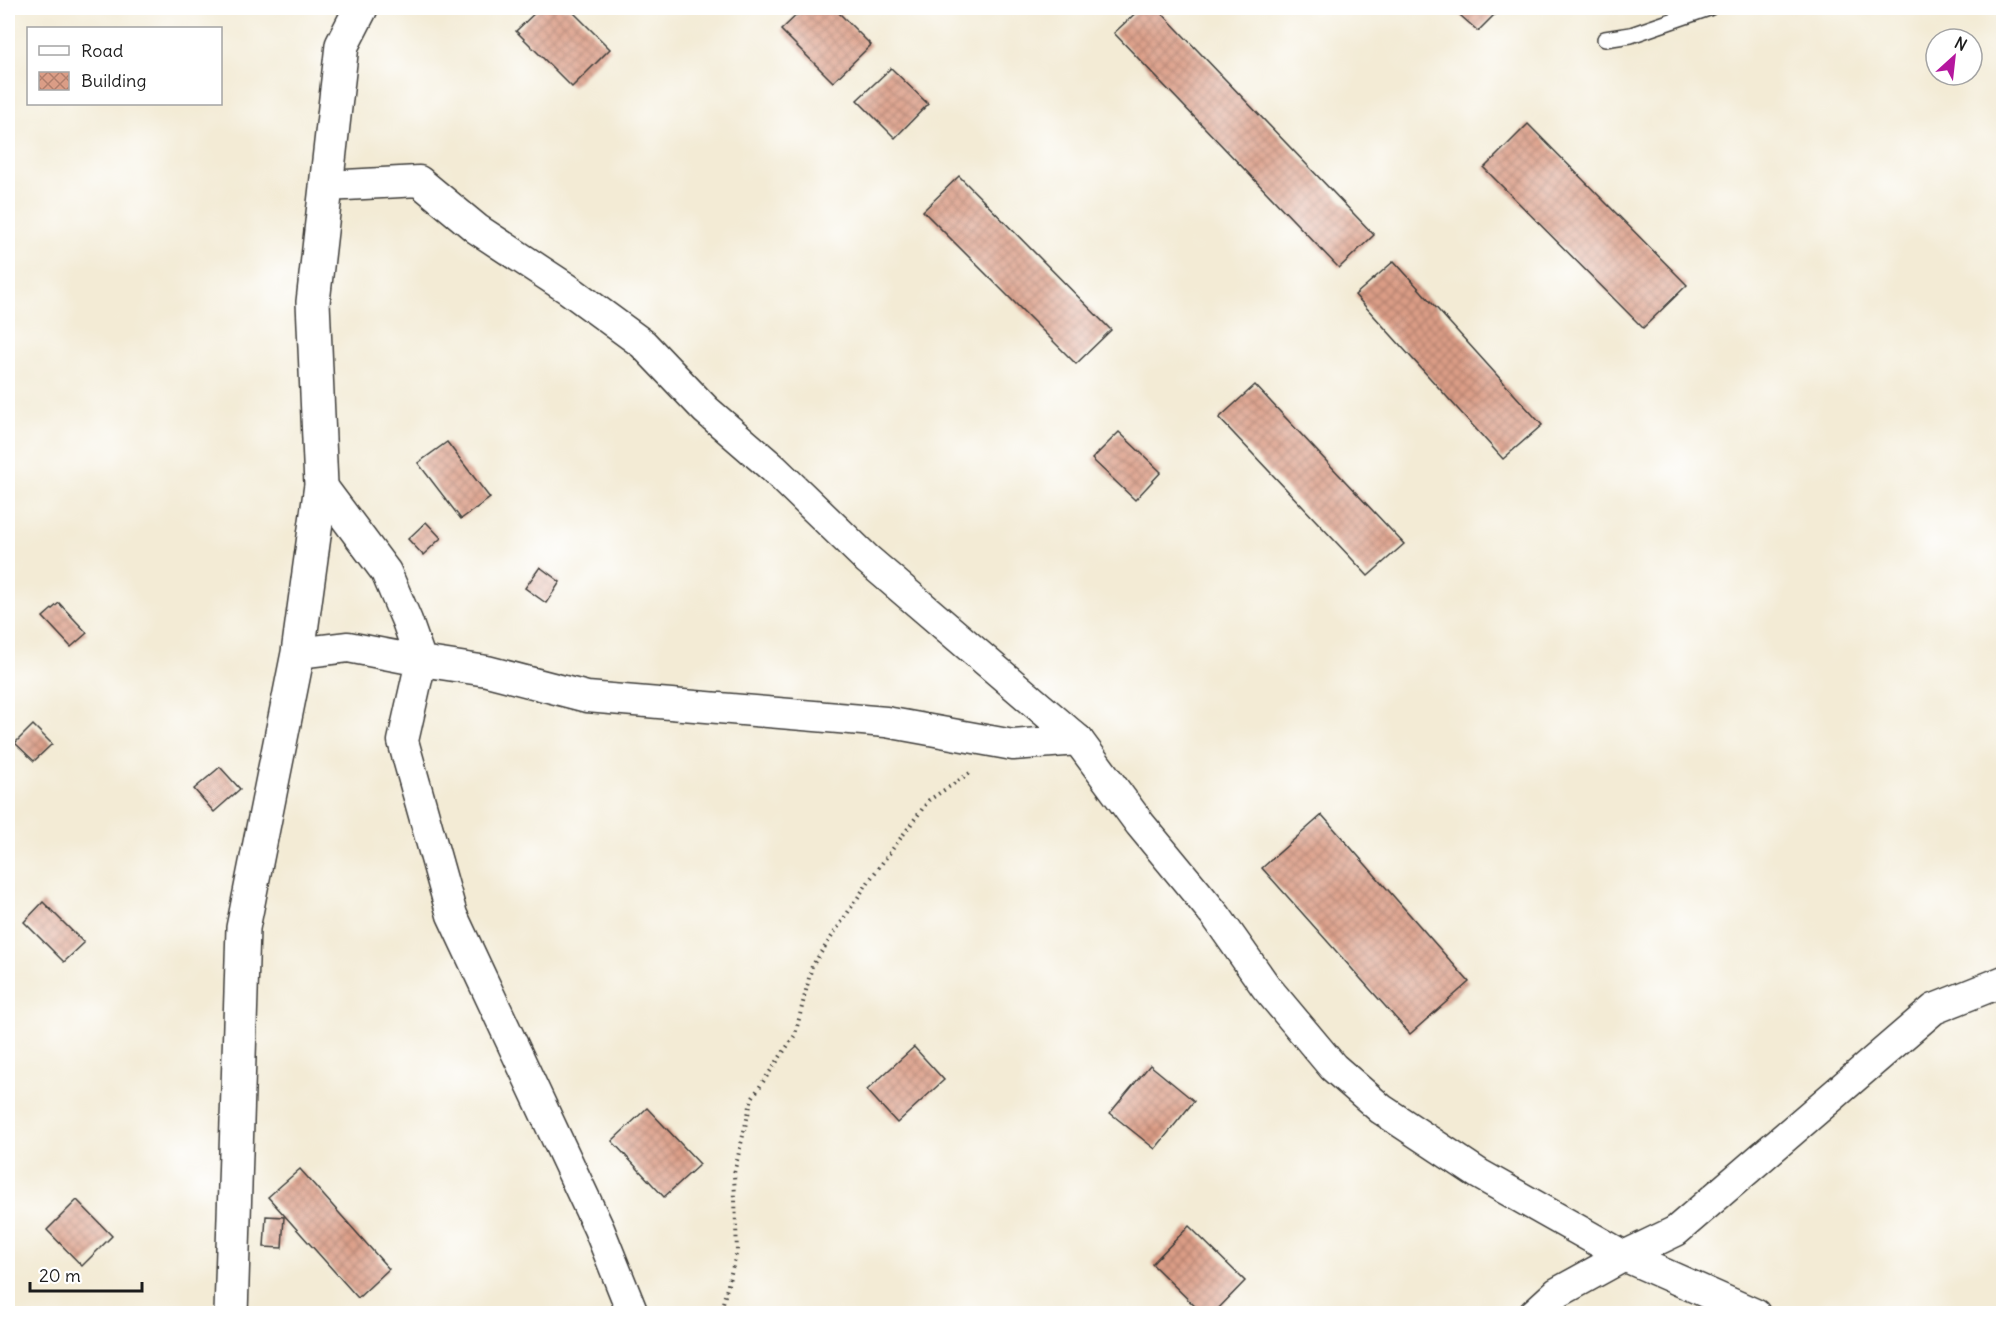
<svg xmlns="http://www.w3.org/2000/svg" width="2011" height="1321" font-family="Delius,sans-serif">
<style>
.building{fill:url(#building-cross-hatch)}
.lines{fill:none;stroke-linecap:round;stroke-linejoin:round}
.service-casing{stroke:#3c3b38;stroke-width:18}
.minor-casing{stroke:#3c3b38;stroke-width:33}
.tertiary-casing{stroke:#3c3b38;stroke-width:36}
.path{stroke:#3c3b38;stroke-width:4;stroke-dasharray:1.5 4.5;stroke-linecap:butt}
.service{stroke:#fff;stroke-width:15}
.minor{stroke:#fff;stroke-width:30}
.tertiary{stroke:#fff;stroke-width:33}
</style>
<defs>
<pattern id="building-cross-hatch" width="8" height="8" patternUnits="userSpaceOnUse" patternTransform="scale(1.5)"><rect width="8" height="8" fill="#db9d86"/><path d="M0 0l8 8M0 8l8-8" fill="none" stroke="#b17f6d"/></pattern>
</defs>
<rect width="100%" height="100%" fill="#fff"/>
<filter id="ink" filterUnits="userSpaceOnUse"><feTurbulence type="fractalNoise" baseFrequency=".0167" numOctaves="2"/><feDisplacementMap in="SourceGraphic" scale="12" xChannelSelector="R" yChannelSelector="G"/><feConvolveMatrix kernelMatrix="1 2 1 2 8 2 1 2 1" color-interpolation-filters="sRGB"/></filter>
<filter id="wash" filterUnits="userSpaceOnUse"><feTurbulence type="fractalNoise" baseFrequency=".008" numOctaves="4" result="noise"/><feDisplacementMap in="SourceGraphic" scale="24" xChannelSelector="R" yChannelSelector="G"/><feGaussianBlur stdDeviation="1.35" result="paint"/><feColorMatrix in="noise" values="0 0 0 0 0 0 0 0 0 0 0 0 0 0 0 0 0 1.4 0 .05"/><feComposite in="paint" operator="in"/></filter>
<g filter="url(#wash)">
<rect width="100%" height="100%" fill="#f3ebd5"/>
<g id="blocks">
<g class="building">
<path d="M540 8H569L610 49 572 87 516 31Z"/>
<path d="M804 8H834L871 45 833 82 781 30Z"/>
<path d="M1141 8H1157L1374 235 1339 268 1114 33Z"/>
<path d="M1452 8H1497L1499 10 1478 31Z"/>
<path d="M891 68 928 104 895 138 857 100Z"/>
<path d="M1528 124 1687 285 1643 328 1484 168Z"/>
<path d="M959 176 1111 330 1076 364 923 211Z"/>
<path d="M1394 261 1542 425 1503 459 1355 295Z"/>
<path d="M1255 385 1404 544 1368 576 1219 418Z"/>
<path d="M1119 432 1161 472 1135 500 1092 459Z"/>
<path d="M447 442 490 498 461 519 418 463Z"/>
<path d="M426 522 441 538 423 555 408 539Z"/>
<path d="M540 567 560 582 546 603 525 588Z"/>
<path d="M59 603 87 633 71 647 43 617Z"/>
<path d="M33 725 52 744 34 761 15 743Z"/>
<path d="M220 767 240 789 214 812 194 789Z"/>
<path d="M1322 815 1469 982 1410 1034 1262 868Z"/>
<path d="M43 902 84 943 64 962 24 922Z"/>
<path d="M914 1047 944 1080 897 1123 867 1090Z"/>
<path d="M1150 1065 1194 1101 1155 1149 1110 1113Z"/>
<path d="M647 1108 700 1164 664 1197 612 1141Z"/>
<path d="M300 1169 389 1269 358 1298 268 1197Z"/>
<path d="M77 1200 112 1236 82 1266 47 1230Z"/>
<path d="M266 1216 284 1217 282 1248 264 1247Z"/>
<path d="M1189 1226 1245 1281 1213 1314H1203L1152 1264Z"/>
</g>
</g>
</g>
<g filter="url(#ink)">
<use href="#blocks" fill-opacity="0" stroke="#3c3b38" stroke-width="1.5"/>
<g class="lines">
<defs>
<path id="service" d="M1605 39 1631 35 1709 8"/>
<g id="minor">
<path d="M321 485 386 572 407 621 421 661 487 671 587 697 886 722 1013 745 1078 740 867 559 774 469 706 410 643 344 568 289 477 229 419 181 327 186"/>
<path d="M298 653 348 647 421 661 403 741 452 915 599 1229 633 1314"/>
<path d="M1078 740 1140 824 1216 916 1266 987 1333 1067 1381 1109 1479 1174 1624 1256 1755 1314"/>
<path d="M1534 1314 1557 1293 1624 1256 1676 1231 1934 1009 2004 981"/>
</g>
<path id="tertiary" d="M231 1314 243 928 298 653 321 485 313 302 342 45 361 8"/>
</defs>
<use href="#service" class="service-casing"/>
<use href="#minor" class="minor-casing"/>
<use href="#tertiary" class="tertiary-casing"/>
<path class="path" d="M720 1314 737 1251 734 1173 752 1098 795 1035 812 966 871 878 929 800 970 773"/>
<use href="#service" class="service"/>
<use href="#minor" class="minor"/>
<use href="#tertiary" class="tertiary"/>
</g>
</g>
<rect width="2011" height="1321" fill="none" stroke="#fff" stroke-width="30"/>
<rect x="27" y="27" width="195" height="78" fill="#ffffff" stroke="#a4a4a4" stroke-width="1.5"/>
<rect x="39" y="46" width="30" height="9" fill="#ffffff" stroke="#a4a4a4" stroke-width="1.5"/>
<text x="81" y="57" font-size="18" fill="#1c1c1c">Road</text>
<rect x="39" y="72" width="30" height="18" fill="url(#building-cross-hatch)" stroke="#a4a4a4" stroke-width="1.5"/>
<text x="81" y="87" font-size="18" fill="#1c1c1c">Building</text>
<g transform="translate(1954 57) rotate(27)"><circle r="28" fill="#ffffff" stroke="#a4a4a4" stroke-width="1.5"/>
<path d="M0-4.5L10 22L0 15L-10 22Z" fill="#b5179e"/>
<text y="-9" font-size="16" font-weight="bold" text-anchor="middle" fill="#1c1c1c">N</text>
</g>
<path d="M30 1282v9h112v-9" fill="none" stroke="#1c1c1c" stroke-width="3"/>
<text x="39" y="1282" font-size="18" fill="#1c1c1c" stroke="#ffffff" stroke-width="4.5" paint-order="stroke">20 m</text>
</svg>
